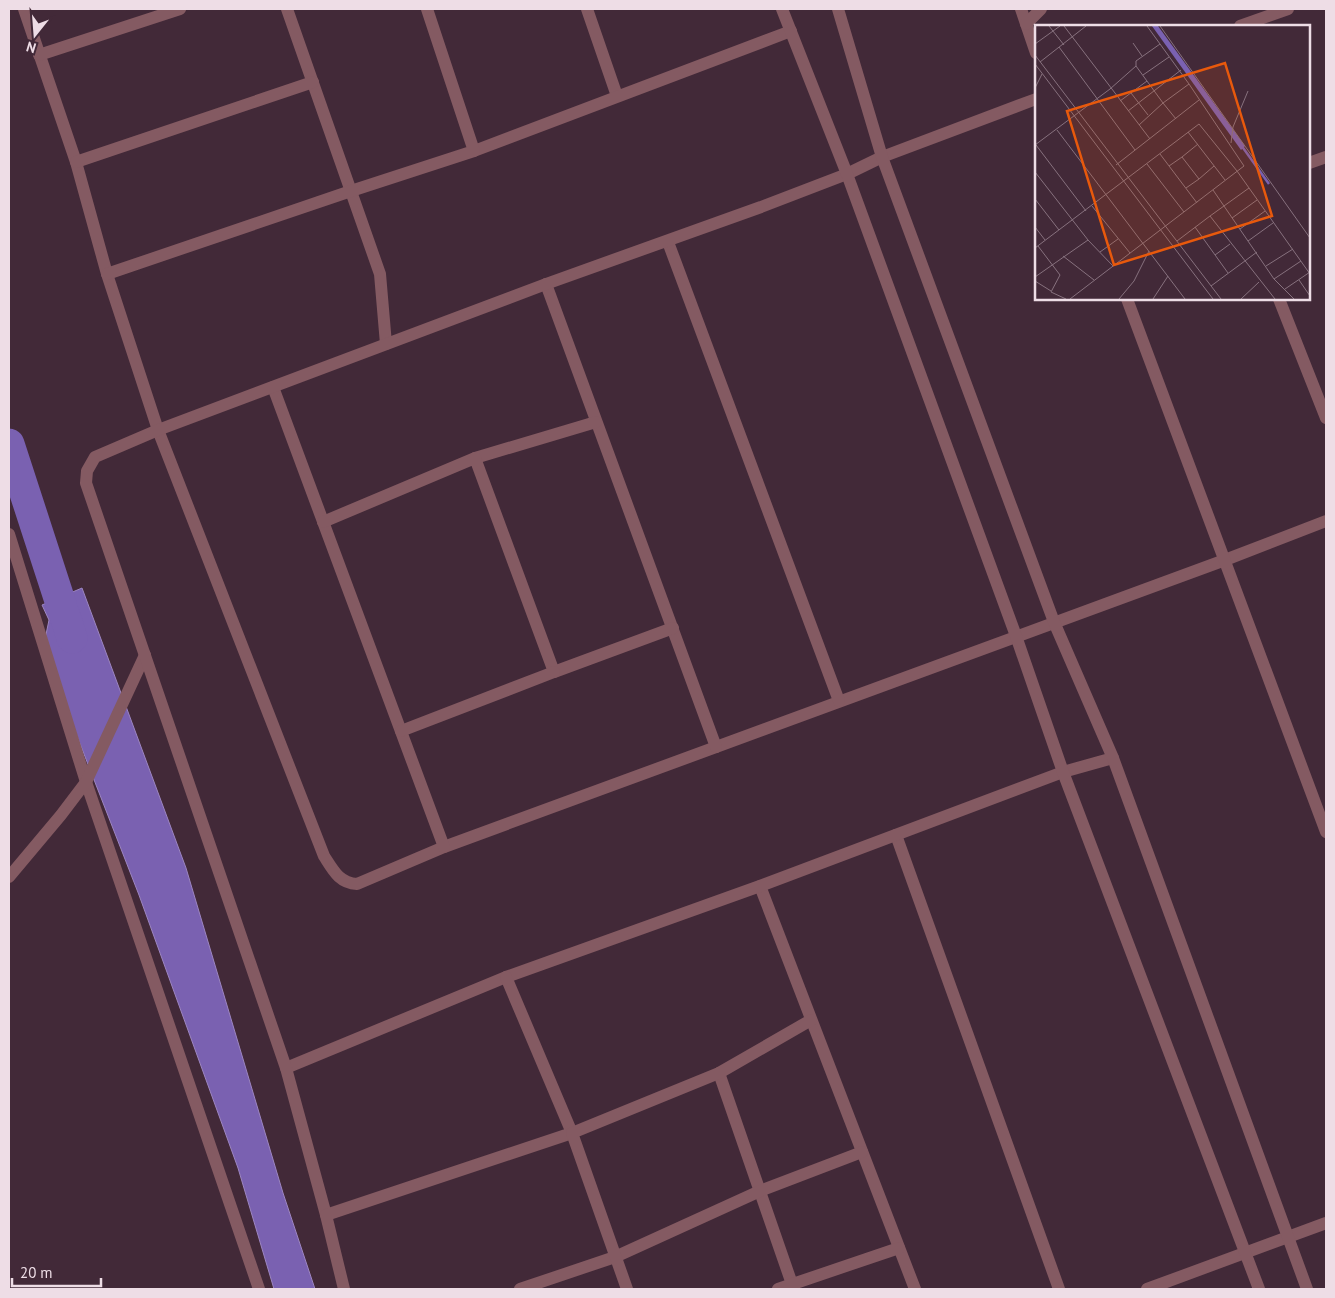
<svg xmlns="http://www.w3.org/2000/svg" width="1335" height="1298" font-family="'PT Sans',sans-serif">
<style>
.water{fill:#7a61b1;stroke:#9d86c1}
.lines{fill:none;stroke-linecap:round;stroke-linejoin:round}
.canal{stroke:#7a61b1;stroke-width:31}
.minor{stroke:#845a62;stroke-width:12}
.tertiary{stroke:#845a62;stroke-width:12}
.inset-river{fill:none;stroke:#7a61b1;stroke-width:2.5}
.inset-road{fill:none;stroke:#87717e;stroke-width:1}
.view{fill:#e8590c;fill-opacity:0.15;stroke:#e8590c;stroke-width:2.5}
.inset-edge{fill:none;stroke:#eedde6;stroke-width:2.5}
</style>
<rect width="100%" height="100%" fill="#422938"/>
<path class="water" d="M82 588 186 868 283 1193 315 1289H274L238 1168 139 895 43 649 49 620 42 605Z"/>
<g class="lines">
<path class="canal" d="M9 444 72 638"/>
<g class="minor">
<path d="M24 9 76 162 107 274 158 430 324 856C333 870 339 883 357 884L444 847 1225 560 1326 521"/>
<path d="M287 9 380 274 386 344"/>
<path d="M587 9 617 96"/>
<path d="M1021 9 1036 53"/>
<path d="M1026 24 1041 9"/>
<path d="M1240 26 1288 9"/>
<path d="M39 55 180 9"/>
<path d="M474 151 791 31"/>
<path d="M76 162 313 82"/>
<path d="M1309 163 1326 157"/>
<path d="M668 242 839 701"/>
<path d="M107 274 351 191 474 151 427 9"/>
<path d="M546 284 716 747"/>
<path d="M1127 299 1326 832"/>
<path d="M1279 299 1326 418"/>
<path d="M273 387 444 847"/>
<path d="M475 458 596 422"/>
<path d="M323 522 475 458 554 672 673 628"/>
<path d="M9 534 86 782 259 1289"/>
<path d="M401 731 554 672"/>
<path d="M896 835 1059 1289"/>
<path d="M9 877 61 815 86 782 145 655"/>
<path d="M760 886 915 1289"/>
<path d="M286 1068 506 977 760 886 1063 772 1113 758"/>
<path d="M719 1073 792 1284"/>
<path d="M326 1215 286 1068 86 483 87 471 95 457 158 430 546 284 761 207 847 174 882 157 1036 99"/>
<path d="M344 1289 326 1215 572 1133 506 977"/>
<path d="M520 1289 615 1257 760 1191 862 1152"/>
<path d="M627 1289 572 1133 719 1073 811 1020"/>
<path d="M778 1289 899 1248"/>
<path d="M1147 1289 1326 1223"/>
</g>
<g class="tertiary">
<path d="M782 9 847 174 1016 636 1063 772 1259 1289"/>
<path d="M838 9 882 157 1054 622 1113 758 1307 1289"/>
</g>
</g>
<g transform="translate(1035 25)">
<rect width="275" height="275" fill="#422938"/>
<path d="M117 1H123L210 121 206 125Z" fill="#7a61b1"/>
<path class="inset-river" d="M206 120 234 159"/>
<path class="inset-road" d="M14 1 29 20M29 1 115 114M112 1 154 59 128 78 141 94M125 1 275 213M98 18 107 31M0 19 25 1M24 22 100 125M0 30 186 274M5 37 51 1M0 39 178 274M101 41 128 78 104 100M108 50 134 32M0 63 7 49M96 68 113 90M85 76 112 56M93 86 146 45M22 105 150 274M153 107 190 155M196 118 198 102 213 66M0 120 75 64 101 41V36L125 19M1 120 51 186M125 129 162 178M147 132 163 119M112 139 149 187M81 140 164 75M134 141 147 132 164 154 179 141M0 147 53 215 78 241M151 163 164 154M214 163 175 191 240 274M178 165 239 254 259 274M0 174 24 205M57 181 95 228M197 193 222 175M0 202 10 215M160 202 193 248M205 204 230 186M142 216 175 191M213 216 238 198M3 221 25 250 16 267 31 274M0 223 164 99 202 146 275 249M65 227 83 214M180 230 195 219M28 231 59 255M231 241 258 224M0 252 53 215M239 254 266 236M264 255 275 271M0 256 16 266M176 261 222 227M250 264 275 247M35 274 209 141 154 59M84 274 99 256 114 226M118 274 133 251M206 274 224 257"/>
<path class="view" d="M190 38 237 191 79 240 32 86Z"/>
<rect width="275" height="275" class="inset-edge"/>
</g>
<rect width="1335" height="1298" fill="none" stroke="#eedde6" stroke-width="20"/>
<g transform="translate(35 35) rotate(197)" stroke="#422938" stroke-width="4" paint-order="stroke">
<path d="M0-4L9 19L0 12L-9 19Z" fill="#eedde6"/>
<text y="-8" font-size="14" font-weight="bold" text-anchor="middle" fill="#eedde6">N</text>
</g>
<path d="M12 1278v8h89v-8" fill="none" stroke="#eedde6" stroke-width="2.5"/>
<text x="20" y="1278" font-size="15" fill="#eedde6" stroke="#422938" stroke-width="4" paint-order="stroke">20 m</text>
</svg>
